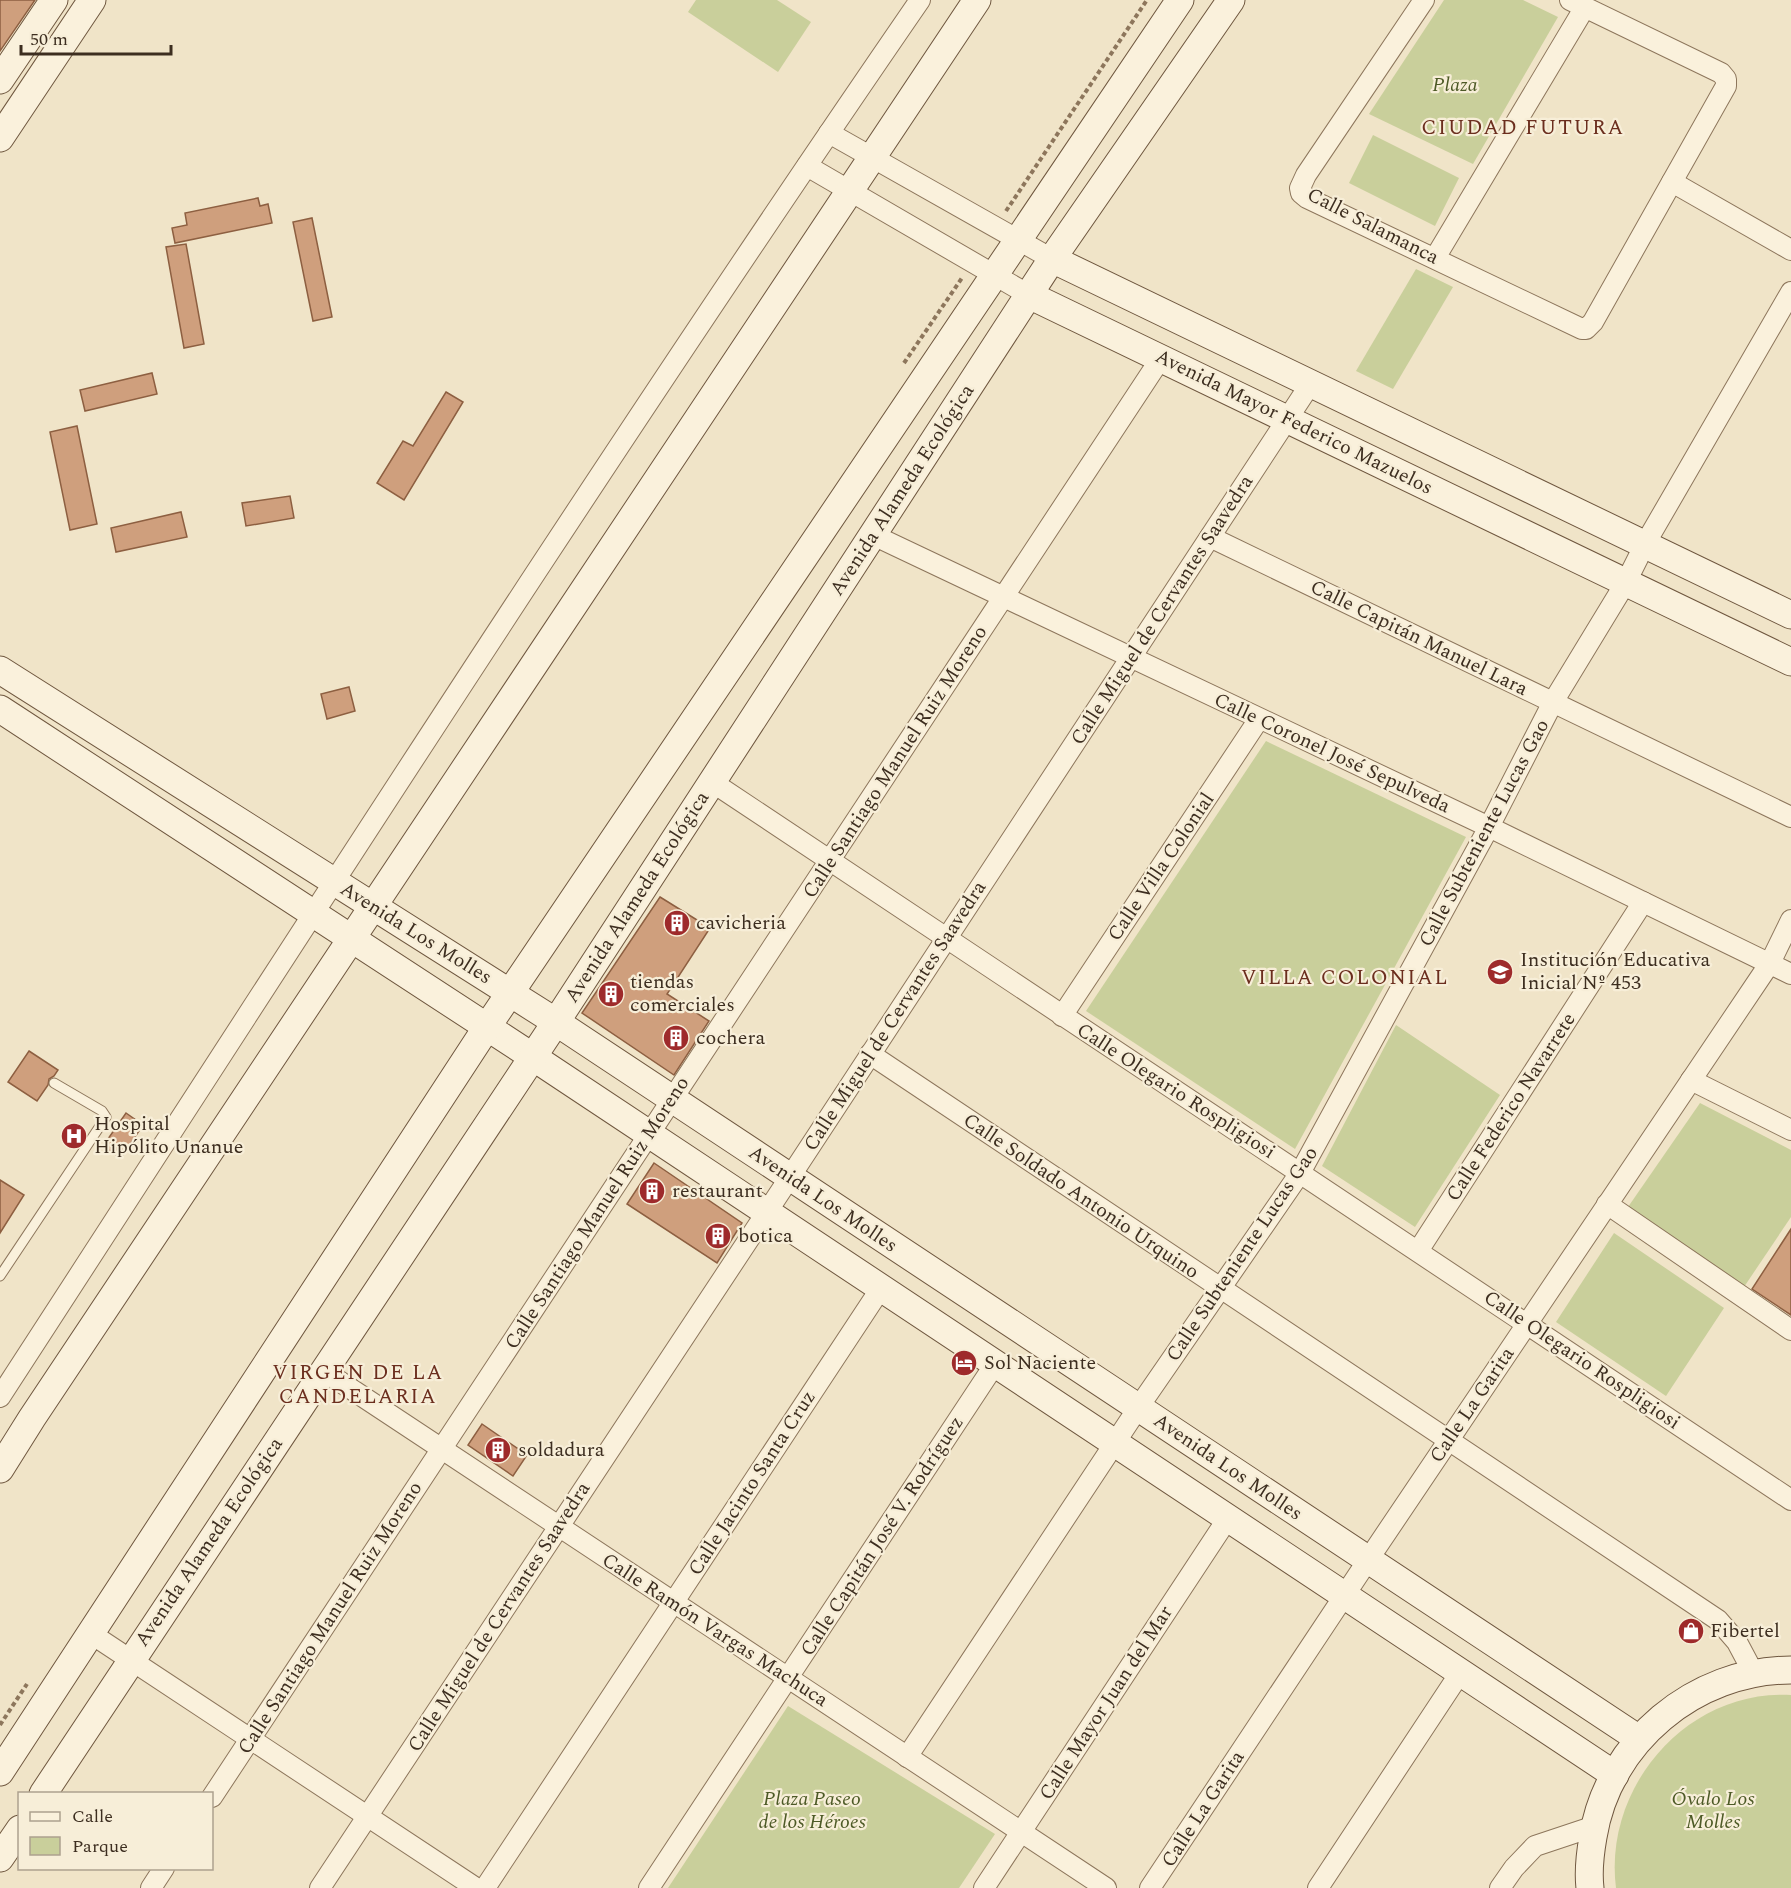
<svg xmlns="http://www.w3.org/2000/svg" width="1791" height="1888" font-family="Spectral,serif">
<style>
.green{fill:#c9cf9b}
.building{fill:#cf9f7d;stroke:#8d5f41;stroke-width:1.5}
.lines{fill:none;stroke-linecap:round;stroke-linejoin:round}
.lane-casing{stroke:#8d765c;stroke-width:11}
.street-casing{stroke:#8d765c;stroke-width:22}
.secondary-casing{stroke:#6f573f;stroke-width:29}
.path{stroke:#8d765c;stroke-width:4;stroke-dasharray:4.5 3;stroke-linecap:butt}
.lane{stroke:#faf1dc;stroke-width:9}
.street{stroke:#faf1dc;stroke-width:20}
.secondary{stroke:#faf1dc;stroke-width:27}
.labels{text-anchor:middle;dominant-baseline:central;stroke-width:4.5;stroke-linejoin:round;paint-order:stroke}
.park-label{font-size:20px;font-style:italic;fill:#4d5a26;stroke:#f7eed8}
.street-label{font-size:20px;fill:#3d2e20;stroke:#f7eed8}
.poi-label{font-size:20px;fill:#3d2e20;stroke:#f7eed8;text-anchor:start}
.neighbourhood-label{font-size:21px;letter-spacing:1.5px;fill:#6b2e1e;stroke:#f7eed8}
</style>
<rect width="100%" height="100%" fill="#f0e4c8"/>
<g class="green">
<path d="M696 0H777L811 22 778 72 688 12Z"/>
<path d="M1444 0H1523L1558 17 1473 164 1369 114Z"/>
<path d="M1373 135 1459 178 1435 226 1349 183Z"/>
<path d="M1416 269 1453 287 1393 389 1356 371Z"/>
<path d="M1266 741 1466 837 1295 1149 1086 1011Z"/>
<path d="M1396 1025 1500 1095 1415 1227 1322 1166Z"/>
<path d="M1700 1103 1791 1150V1217L1744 1287 1628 1207Z"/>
<path d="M1614 1233 1724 1308 1666 1396 1556 1322Z"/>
<path d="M1791 1695V1888H1616C1603 1787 1687 1689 1791 1695Z"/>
<path d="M788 1706 995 1834 959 1888H668Z"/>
</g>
<g class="building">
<path d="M0 0H35L0 51Z"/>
<path d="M258 198 260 206 268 204 272 223 175 243 172 228 187 225 185 213Z"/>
<path d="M312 218 332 317 313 321 293 222Z"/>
<path d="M186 244 204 344 184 348 166 247Z"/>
<path d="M152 373 157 394 85 411 80 390Z"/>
<path d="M446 392 463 402 404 500 377 483 403 441 413 446Z"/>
<path d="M77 426 97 524 70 530 50 432Z"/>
<path d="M290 496 294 518 246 526 242 503Z"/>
<path d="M181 512 187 537 116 552 111 528Z"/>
<path d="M349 687 355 711 327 719 321 694Z"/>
<path d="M660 897 710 928 667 994 709 1021 674 1075 582 1013Z"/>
<path d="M29 1051 58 1070 54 1076 49 1079 48 1085 37 1101 8 1082Z"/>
<path d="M126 1113 143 1125 121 1158 103 1146Z"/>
<path d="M654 1163 742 1223 717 1263 627 1204Z"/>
<path d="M0 1180 24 1195 0 1233Z"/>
<path d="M1791 1229V1315L1752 1289Z"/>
<path d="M482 1424 527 1455 513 1476 468 1445Z"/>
</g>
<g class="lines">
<defs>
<path id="lane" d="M0 1276 106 1117 102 1111 54 1083"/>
<g id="street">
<path d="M1424 0 1306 175 1300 188 1301 193 1307 198 1582 329H1586L1593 322 1726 86V79L1721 73 1570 0"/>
<path d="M829 133 1052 259"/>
<path d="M807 166 1029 295"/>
<path d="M1672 182 1791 250"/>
<path d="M1435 258 1585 7"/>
<path d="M873 535 1489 827 1791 974"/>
<path d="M1210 537 1791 817"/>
<path d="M712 782 1791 1500"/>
<path d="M1062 1016 1259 719"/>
<path d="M870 1054 1718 1620 1737 1642 1754 1674"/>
<path d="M1691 1080 1791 1130"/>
<path d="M1607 1204 1791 1330"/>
<path d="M1418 1251 1643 902"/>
<path d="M324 1371 1106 1888"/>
<path d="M0 1397C304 929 604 459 920 0"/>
<path d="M90 1633 476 1888"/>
<path d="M907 1757 1138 1408 1300 1173 1489 827 1553 702 1626 582 1645 544 1791 292"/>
<path d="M212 1797 1161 358"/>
<path d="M151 1888 164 1868"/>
<path d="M320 1888 790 1177 1311 383"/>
<path d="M485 1888 881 1288"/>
<path d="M649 1888 995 1364"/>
<path d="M984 1888 1228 1518"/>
<path d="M1150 1888 1368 1560 1770 963 1791 920"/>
<path d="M1318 1888 1460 1673"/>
<path d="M1500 1888 1514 1868 1535 1846 1595 1826"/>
</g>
<g id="secondary">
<path d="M0 80 54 0"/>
<path d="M0 138 92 0"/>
<path d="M1052 259 1791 615"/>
<path d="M1029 295 1791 662"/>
<path d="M0 670 556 1022 1639 1739"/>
<path d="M0 709 533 1057 1615 1775"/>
<path d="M0 1469 32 1418 977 0"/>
<path d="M0 1772 487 1027 1180 0"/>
<path d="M43 1794 556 1022 1052 259 1231 0"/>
<path d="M0 1858 20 1829"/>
<path d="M1590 1888C1588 1871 1590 1854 1593 1837 1608 1742 1695 1670 1791 1670"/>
</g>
</defs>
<use href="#lane" class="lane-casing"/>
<use href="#street" class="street-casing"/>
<use href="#secondary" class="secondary-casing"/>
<g class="path">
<path d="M1006 211 1147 0"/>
<path d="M904 363 962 278"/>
<path d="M0 1725 27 1684"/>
</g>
<use href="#lane" class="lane"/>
<use href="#street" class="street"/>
<use href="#secondary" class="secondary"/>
</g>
<defs>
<symbol id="building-disc" viewBox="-11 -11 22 22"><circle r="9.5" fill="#9e2a2b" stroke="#f7eed8"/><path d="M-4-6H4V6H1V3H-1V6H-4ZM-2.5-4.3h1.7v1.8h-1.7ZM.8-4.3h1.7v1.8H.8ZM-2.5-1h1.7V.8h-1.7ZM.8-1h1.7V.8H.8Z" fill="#fff"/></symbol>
<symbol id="school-disc" viewBox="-11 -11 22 22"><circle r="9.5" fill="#9e2a2b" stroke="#f7eed8"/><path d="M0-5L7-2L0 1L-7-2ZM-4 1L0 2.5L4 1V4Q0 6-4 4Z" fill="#fff"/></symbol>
<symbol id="hospital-disc" viewBox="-11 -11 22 22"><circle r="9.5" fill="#9e2a2b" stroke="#f7eed8"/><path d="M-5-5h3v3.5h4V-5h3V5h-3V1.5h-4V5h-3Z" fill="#fff"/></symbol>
<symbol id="hotel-disc" viewBox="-11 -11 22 22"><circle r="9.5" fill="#9e2a2b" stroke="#f7eed8"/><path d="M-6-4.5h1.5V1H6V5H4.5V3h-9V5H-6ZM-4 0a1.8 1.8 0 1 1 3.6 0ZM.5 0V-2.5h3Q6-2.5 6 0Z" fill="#fff"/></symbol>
<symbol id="shop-disc" viewBox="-11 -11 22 22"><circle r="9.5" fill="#9e2a2b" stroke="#f7eed8"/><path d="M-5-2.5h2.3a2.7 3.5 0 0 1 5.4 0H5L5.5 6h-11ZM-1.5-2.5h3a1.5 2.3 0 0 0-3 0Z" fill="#fff"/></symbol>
</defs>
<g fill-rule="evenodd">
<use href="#building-disc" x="662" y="908" width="30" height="30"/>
<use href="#school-disc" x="1485" y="957" width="30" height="30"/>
<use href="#building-disc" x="596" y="979" width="30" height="30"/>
<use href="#building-disc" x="661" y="1023" width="30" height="30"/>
<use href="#hospital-disc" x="59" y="1121" width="30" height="30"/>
<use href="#building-disc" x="637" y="1176" width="30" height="30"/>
<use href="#building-disc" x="703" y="1221" width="30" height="30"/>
<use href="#hotel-disc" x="949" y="1348" width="30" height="30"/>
<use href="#building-disc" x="483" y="1435" width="30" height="30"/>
<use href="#shop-disc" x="1676" y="1616" width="30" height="30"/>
</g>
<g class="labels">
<g class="park-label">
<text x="1455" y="85">Plaza</text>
<text x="812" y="1799">Plaza Paseo<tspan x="812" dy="23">de los Héroes</tspan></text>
<text x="1713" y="1799">Óvalo Los<tspan x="1713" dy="23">Molles</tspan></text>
</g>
<g class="street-label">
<text transform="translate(1373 226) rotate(27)">Calle Salamanca</text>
<text transform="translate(1294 422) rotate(26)">Avenida Mayor Federico Mazuelos</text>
<text transform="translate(902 490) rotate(-57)">Avenida Alameda Ecológica</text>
<text transform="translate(1162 610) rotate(-57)">Calle Miguel de Cervantes Saavedra</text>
<text transform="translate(1419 638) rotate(26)">Calle Capitán Manuel Lara</text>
<text transform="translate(1332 753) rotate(25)">Calle Coronel José Sepulveda</text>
<text transform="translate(895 762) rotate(-57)">Calle Santiago Manuel Ruiz Moreno</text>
<text transform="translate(1484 833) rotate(-62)">Calle Subteniente Lucas Gao</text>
<text transform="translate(1161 867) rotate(-56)">Calle Villa Colonial</text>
<text transform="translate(637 897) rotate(-57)">Avenida Alameda Ecológica</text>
<text transform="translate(416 933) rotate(32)">Avenida Los Molles</text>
<text transform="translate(895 1016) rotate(-57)">Calle Miguel de Cervantes Saavedra</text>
<text transform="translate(1176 1091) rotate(33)">Calle Olegario Rospligiosi</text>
<text transform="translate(1511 1107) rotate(-57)">Calle Federico Navarrete</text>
<text transform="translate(1081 1196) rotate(34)">Calle Soldado Antonio Urquino</text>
<text transform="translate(823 1199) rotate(34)">Avenida Los Molles</text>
<text transform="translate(597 1213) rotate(-57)">Calle Santiago Manuel Ruiz Moreno</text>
<text transform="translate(1242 1254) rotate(-56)">Calle Subteniente Lucas Gao</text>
<text transform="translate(1582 1360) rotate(34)">Calle Olegario Rospligiosi</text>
<text transform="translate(1472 1405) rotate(-56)">Calle La Garita</text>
<text transform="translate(1228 1467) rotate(34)">Avenida Los Molles</text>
<text transform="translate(752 1483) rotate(-57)">Calle Jacinto Santa Cruz</text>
<text transform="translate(882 1536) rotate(-57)">Calle Capitán José V. Rodríguez</text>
<text transform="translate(209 1542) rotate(-56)">Avenida Alameda Ecológica</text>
<text transform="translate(499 1617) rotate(-57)">Calle Miguel de Cervantes Saavedra</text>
<text transform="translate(330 1618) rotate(-57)">Calle Santiago Manuel Ruiz Moreno</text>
<text transform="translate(715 1630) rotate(33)">Calle Ramón Vargas Machuca</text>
<text transform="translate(1106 1703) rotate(-57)">Calle Mayor Juan del Mar</text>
<text transform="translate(1203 1809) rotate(-57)">Calle La Garita</text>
</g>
<g class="poi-label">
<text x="696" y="923">cavicheria</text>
<text x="1520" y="960">Institución Educativa<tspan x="1520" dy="23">Inicial Nº 453</tspan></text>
<text x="630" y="982">tiendas<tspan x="630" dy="23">comerciales</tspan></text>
<text x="696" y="1038">cochera</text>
<text x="94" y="1124">Hospital<tspan x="94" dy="23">Hipólito Unanue</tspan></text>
<text x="672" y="1191">restaurant</text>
<text x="738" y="1236">botica</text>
<text x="984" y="1363">Sol Naciente</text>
<text x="518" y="1450">soldadura</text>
<text x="1710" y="1631">Fibertel</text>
</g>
<g class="neighbourhood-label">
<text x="1523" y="128">CIUDAD FUTURA</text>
<text x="1345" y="978">VILLA COLONIAL</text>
<text x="358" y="1373">VIRGEN DE LA<tspan x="358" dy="24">CANDELARIA</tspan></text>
</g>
</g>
<rect x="18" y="1792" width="195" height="78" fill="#f7eed8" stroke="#ada18e" stroke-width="1.5"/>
<rect x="30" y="1812" width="30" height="9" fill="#faf1dc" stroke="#ada18e" stroke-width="1.5"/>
<text x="72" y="1822" font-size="18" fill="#3d2e20">Calle</text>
<rect x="30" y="1837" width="30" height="18" fill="#c9cf9b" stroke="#ada18e" stroke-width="1.5"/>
<text x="72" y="1852" font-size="18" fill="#3d2e20">Parque</text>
<path d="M21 45v9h150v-9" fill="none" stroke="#3d2e20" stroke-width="3"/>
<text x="30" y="45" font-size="18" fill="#3d2e20" stroke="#f7eed8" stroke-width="4.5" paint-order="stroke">50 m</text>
</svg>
